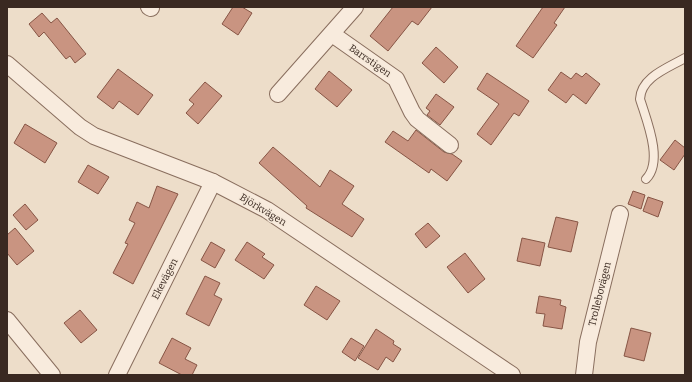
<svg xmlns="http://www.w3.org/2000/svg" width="692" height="382" font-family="Bitter,serif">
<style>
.building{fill:#c99481;stroke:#875545}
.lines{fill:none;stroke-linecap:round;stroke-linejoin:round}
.service-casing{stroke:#896e5e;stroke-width:10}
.minor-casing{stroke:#896e5e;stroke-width:18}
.service{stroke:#f8ebdd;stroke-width:8}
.minor{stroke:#f8ebdd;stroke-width:16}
.labels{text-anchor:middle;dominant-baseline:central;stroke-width:3;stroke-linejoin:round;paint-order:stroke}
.street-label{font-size:10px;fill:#3a2921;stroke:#f5e8d9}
</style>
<rect width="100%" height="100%" fill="#edddc9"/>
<g class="building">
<path d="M233 7H242L252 13 238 35 222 24Z"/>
<path d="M393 7H432L418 25 412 21 388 51 370 36Z"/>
<path d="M543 7H565L554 23 557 25 533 58 516 46Z"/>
<path d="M42 13 51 23 57 18 86 54 75 63 70 56 66 59 44 32 39 37 29 24Z"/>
<path d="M436 47 458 67 444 83 422 63Z"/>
<path d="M118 69 153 95 138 115 119 101 113 109 97 97Z"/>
<path d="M329 71 352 90 337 107 315 89Z"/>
<path d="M561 72 571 79 576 73 582 77 586 73 600 84 586 104 573 94 566 103 548 90Z"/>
<path d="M487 73 529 101 519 116 514 113 491 145 477 134 499 104 477 89Z"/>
<path d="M205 82 222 96 198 124 186 113 194 104 189 100Z"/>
<path d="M436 94 454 107 440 125 427 115 430 111 426 108Z"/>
<path d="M25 124 57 143 45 163 14 143Z"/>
<path d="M416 130 444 152 452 154 462 161 447 181 431 169 429 173 385 142 393 131 408 141Z"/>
<path d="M675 140 685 148V154L674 170 660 160Z"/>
<path d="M273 147 320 187 330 170 354 186 342 204 364 219 352 237 306 208 307 206 259 163Z"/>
<path d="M88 165 109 177 98 194 78 182Z"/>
<path d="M157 186 178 194 133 284 113 273 128 244 125 243 135 223 129 220 137 202 149 208Z"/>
<path d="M633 191 645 195 641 209 628 204Z"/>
<path d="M648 197 663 202 658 217 643 211Z"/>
<path d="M25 204 38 220 26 230 13 215Z"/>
<path d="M556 217 578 222 571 252 548 247Z"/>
<path d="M428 223 440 236 426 248 415 234Z"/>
<path d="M15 228 34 251 17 265 7 253V235Z"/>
<path d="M522 238 545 243 540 266 517 261Z"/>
<path d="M211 242 225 250 215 268 201 260Z"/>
<path d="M247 242 265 254 262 257 274 265 264 279 235 260Z"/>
<path d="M465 253 485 279 468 293 447 267Z"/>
<path d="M205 276 220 283 214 295 222 299 209 326 186 314Z"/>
<path d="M316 286 340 301 327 320 304 305Z"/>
<path d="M539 296 561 300 560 305 566 307 562 329 543 326 545 314 536 313Z"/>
<path d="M80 310 97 330 81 343 64 323Z"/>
<path d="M631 328 651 333 644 361 624 356Z"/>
<path d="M376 329 394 341 393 344 401 349 393 362 386 357 378 370 358 358Z"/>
<path d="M172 338 191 348 185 359 197 365 192 375H182L159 363Z"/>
<path d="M351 338 364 346 355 361 342 352Z"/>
</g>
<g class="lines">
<defs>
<path id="service" d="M646 179C664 161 646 119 640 99 641 77 668 68 685 58"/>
<g id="minor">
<path d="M149 7 151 8"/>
<path d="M332 34 396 79 412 112 417 119 450 145"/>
<path d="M7 64 80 127 94 136 213 182 267 210 512 375"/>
<path d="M278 94 355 7"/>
<path d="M7 320 52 375"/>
<path d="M117 375 213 182"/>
<path d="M584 375 588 342 620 214"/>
</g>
</defs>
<use href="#service" class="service-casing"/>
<use href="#minor" class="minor-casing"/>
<use href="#service" class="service"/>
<use href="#minor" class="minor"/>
</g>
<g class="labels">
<g class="street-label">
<text transform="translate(370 61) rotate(35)">Barrstigen</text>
<text transform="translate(263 210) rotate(31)">Björkvägen</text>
<text transform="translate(165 279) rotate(-63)">Ekevägen</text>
<text transform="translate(600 294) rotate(-76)">Trollebovägen</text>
</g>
</g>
<rect width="692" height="382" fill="none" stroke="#3a2921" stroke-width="16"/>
</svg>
